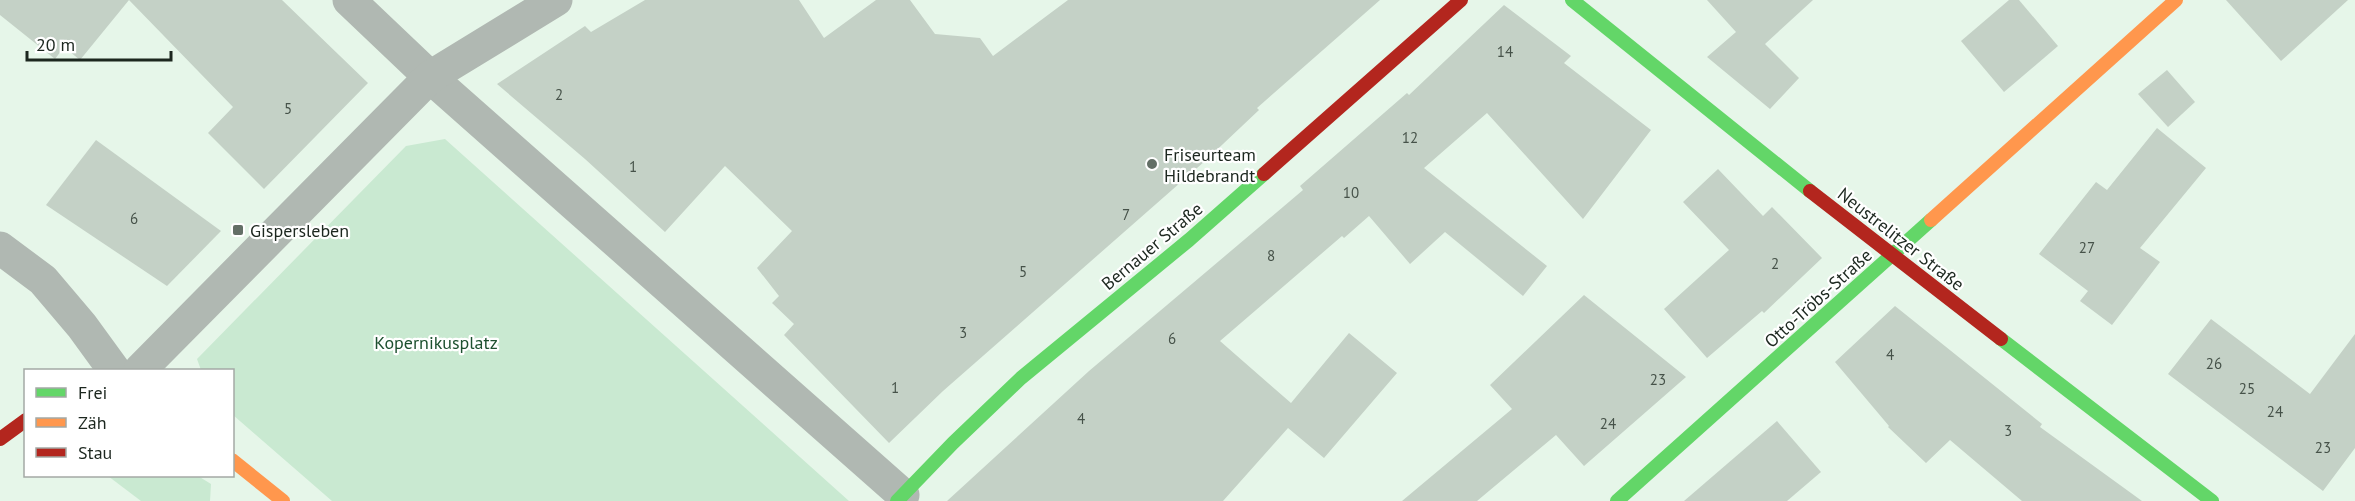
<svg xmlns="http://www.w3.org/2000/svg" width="2355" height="501" font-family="'PT Sans',sans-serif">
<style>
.green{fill:#c9e9d1}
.building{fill:#c4d1c6}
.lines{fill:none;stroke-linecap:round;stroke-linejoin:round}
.street{stroke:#b0b8b2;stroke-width:33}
.fast{stroke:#63d668;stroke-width:14}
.slow{stroke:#ff974d;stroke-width:14}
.jam{stroke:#b3261e;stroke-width:14}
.poi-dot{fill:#636f66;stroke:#fff;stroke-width:2}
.labels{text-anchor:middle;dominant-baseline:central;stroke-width:4.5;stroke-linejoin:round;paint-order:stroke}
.number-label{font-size:15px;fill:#465249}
.poi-label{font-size:18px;fill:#1c271f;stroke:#fff;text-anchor:start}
.street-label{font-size:18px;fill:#1c271f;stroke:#fff}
.park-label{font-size:18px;fill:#1d502f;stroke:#fff}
</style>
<rect width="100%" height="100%" fill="#e6f6e9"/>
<g class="green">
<path d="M445 139 849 501H332L233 415 232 370H201L197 359 406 146Z"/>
<path d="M108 476H198L211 484 210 501H141Z"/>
</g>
<g class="building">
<path d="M0 0H282L368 83 264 189 208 133 233 107 129 0 80 60 64 47 55 59 0 15Z"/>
<path d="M645 0H799L824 38 876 0H910L935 34 980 38 993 56 1068 0H1380L1257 108 1259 110 1205 161 943 391 889 443 784 335 794 324 772 303 779 296 757 268 792 231 725 166 665 232 585 159 497 84 585 26 591 32Z"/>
<path d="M1707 0H1813L1765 44 1799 78 1770 109 1707 57 1736 32Z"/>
<path d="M2009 0H2019L2058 46 2004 92 1961 41Z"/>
<path d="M2226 0H2348L2281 61Z"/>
<path d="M1504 5 1571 56 1564 63 1651 130 1583 219 1487 113 1424 168 1547 266 1523 296 1445 232 1410 264 1369 216 1344 238 1342 236 1220 341 1291 403 1349 333 1397 373 1324 458 1288 428 1223 501H947L1089 371 1303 190 1300 186 1407 93 1409 95Z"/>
<path d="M2167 70 2195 102 2168 127 2138 94Z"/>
<path d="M2157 128 2206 168 2140 248 2160 262 2112 325 2080 301 2088 291 2039 254 2096 182 2107 190Z"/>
<path d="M96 140 221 231 167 286 46 205Z"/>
<path d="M1718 169 1763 216 1772 207 1822 258 1764 313 1762 311 1707 358 1664 309 1729 250 1683 202Z"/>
<path d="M1584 295 1686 377 1584 466 1556 435 1477 501H1402L1512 409 1490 385Z"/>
<path d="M1895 306 2042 424 2040 427 2142 501H2022L1950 440 1926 463 1888 427 1889 426 1835 362Z"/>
<path d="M2211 319 2310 394 2355 334V448L2323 491 2168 374Z"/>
<path d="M1777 421 1821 472 1787 501H1684Z"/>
</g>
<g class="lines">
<g class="street">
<path d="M349 0 430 77 903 495"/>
<path d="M0 248 43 280 82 326 114 370"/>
<path d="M140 370 430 77 556 0"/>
</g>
<g class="fast">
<path d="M1572 0 1810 191"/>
<path d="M2001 339 2212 501"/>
<path d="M897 501 953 443 1021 378 1189 240 1264 174"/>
<path d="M1617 501 1931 220"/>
</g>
<g class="slow">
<path d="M1931 220 2176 0"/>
<path d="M232 460 283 501"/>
</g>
<g class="jam">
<path d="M1264 174 1461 0"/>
<path d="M1810 191 2001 339"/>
<path d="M0 439 26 420"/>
</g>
</g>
<g class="poi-dot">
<circle cx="1152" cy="164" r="6"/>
<rect x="232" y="224" width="12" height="12" rx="3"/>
</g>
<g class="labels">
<g class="number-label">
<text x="1505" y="51">14</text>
<text x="559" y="94">2</text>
<text x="288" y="108">5</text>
<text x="1410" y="137">12</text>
<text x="633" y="166">1</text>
<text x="1351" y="192">10</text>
<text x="1126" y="214">7</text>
<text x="134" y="218">6</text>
<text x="2087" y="247">27</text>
<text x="1271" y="255">8</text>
<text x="1775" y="263">2</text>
<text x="1023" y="271">5</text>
<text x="963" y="332">3</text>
<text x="1172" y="338">6</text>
<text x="1890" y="354">4</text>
<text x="2214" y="363">26</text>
<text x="1658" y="379">23</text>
<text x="895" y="387">1</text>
<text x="2247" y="388">25</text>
<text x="2275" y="411">24</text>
<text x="1081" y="418">4</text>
<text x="1608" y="423">24</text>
<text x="2008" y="430">3</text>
<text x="2323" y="447">23</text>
</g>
<g class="poi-label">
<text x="1164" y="154">Friseurteam<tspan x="1164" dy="21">Hildebrandt</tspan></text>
<text x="250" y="230">Gispersleben</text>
</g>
<g class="street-label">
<text transform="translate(1901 239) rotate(38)">Neustrelitzer Straße</text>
<text transform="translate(1152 246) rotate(-40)">Bernauer Straße</text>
<text transform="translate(1818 298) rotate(-42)">Otto-Tröbs-Straße</text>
</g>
<g class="park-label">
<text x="436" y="342">Kopernikusplatz</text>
</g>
</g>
<rect x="24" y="369" width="210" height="108" fill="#ffffff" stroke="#a4a9a5" stroke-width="1.5"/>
<rect x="36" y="388" width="30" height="9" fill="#63d668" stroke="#a4a9a5" stroke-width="1.5"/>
<text x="78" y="399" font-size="18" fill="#1c271f">Frei</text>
<rect x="36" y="418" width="30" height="9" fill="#ff974d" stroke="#a4a9a5" stroke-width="1.5"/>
<text x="78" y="429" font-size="18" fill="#1c271f">Zäh</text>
<rect x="36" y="448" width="30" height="9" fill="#b3261e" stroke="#a4a9a5" stroke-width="1.5"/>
<text x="78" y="459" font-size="18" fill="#1c271f">Stau</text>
<path d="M27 51v9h144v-9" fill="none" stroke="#1c271f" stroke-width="3"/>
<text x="36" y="51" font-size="18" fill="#1c271f" stroke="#ffffff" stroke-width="4.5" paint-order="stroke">20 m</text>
</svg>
